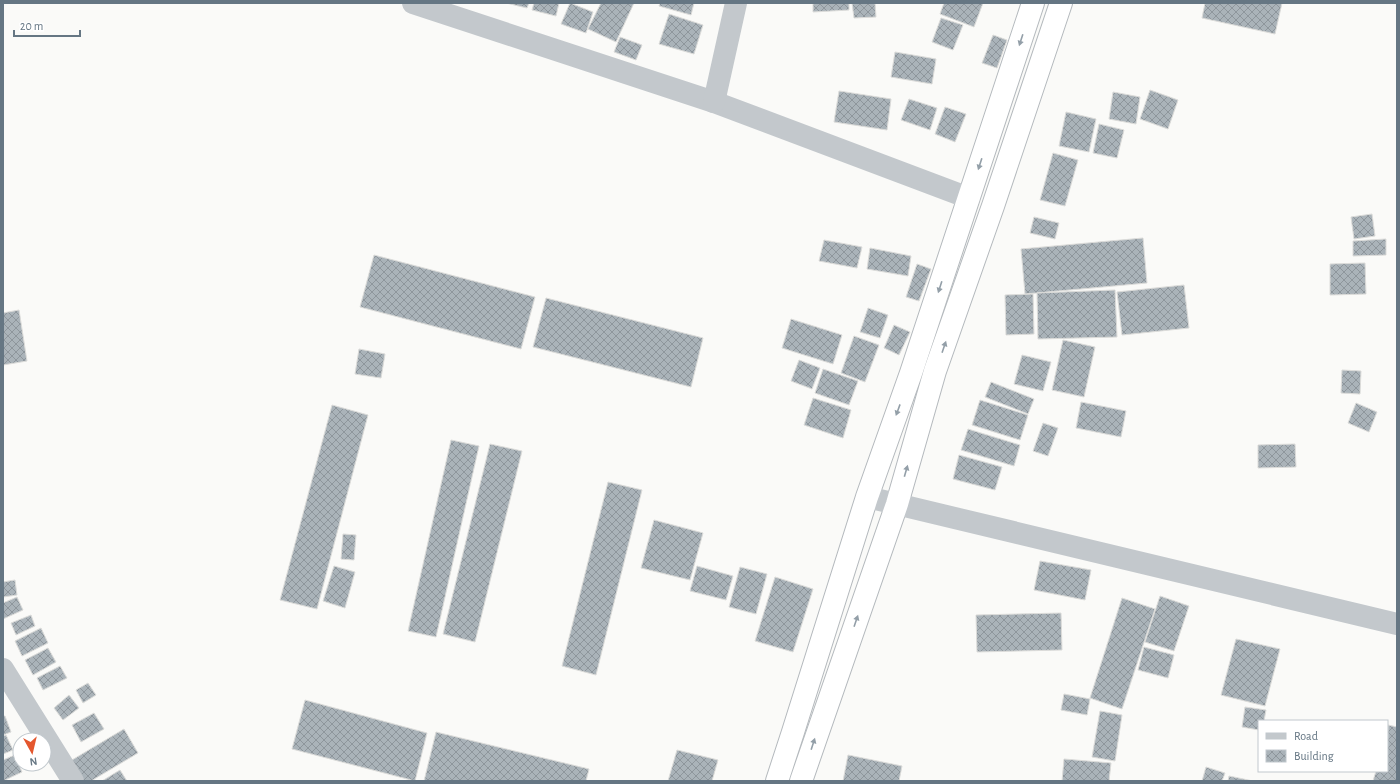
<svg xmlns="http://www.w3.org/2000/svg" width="1400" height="784" font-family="'Alegreya Sans',sans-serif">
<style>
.building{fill:url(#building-cross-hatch);stroke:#dcdcda}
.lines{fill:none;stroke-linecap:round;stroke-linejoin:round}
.trunk-casing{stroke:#b4b9bd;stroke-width:24}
.minor{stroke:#c3c8cc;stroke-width:22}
.trunk{stroke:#fff;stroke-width:22}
.oneway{fill:#939fa8}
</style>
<defs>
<pattern id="building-cross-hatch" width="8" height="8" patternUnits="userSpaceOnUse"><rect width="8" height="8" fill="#aab3b9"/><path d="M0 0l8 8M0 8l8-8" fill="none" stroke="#8e969c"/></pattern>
</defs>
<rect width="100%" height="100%" fill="#fafaf8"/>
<g class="building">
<path d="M506 3H529L527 8Z"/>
<path d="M534 3H559L556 16 532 10Z"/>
<path d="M570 3 593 12 586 33 561 24Z"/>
<path d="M601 3H634L616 42 588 29Z"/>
<path d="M660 3H694L691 15 659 6Z"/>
<path d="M813 3H849V10L813 12Z"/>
<path d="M852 3H875L876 17 854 18Z"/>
<path d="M944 3H983L974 27 940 14Z"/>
<path d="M1205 3H1282L1275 34 1202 18Z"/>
<path d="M669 14 703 25 694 54 659 44Z"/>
<path d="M941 18 963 25 953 50 932 42Z"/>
<path d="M993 35 1007 40 997 68 982 63Z"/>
<path d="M620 37 642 45 636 60 614 52Z"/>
<path d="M895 52 936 59 932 84 891 77Z"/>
<path d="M1150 90 1178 100 1168 129 1140 119Z"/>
<path d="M839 91 891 99 887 130 834 122Z"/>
<path d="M1113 92 1140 97 1136 124 1109 119Z"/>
<path d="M909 99 937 108 930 130 901 120Z"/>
<path d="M945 107 966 114 955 142 935 134Z"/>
<path d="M1066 112 1096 119 1089 152 1059 146Z"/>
<path d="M1099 124 1124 130 1117 158 1093 153Z"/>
<path d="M1053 153 1078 160 1065 206 1040 200Z"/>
<path d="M1372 214 1375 236 1354 239 1351 217Z"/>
<path d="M1034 217 1059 223 1055 239 1030 233Z"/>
<path d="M1143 238 1147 283 1025 294 1021 249Z"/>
<path d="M1386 239V255L1353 256V241Z"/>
<path d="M824 240 862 247 857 268 819 261Z"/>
<path d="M870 248 911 256 908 276 867 269Z"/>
<path d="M374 255 535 297 521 349 360 307Z"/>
<path d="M1365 263 1366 294 1330 295V264Z"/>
<path d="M917 264 931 269 919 301 906 297Z"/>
<path d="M1184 285 1189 328 1122 335 1117 292Z"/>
<path d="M1115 290 1117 337 1038 339 1037 293Z"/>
<path d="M1033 294 1034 334 1006 335 1005 295Z"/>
<path d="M546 298 703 338 691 387 533 347Z"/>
<path d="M868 308 888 315 880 338 860 332Z"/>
<path d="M19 310 27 361 3 365V313Z"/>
<path d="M791 319 842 335 833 364 782 348Z"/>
<path d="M894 325 910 332 899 355 884 348Z"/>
<path d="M854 336 879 345 865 382 841 373Z"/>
<path d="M1063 340 1095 347 1084 397 1052 390Z"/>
<path d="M359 349 385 354 381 378 355 374Z"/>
<path d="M1022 355 1051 362 1043 391 1014 384Z"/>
<path d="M799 360 820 368 812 389 791 381Z"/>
<path d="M823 369 858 381 849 405 815 393Z"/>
<path d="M1342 370 1361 371 1360 394 1341 393Z"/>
<path d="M991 382 1034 399 1028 414 985 397Z"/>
<path d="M813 398 851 410 843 438 804 425Z"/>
<path d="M980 400 1028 415 1020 440 972 425Z"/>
<path d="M1081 402 1126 411 1121 437 1076 428Z"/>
<path d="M1356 403 1377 412 1369 432 1348 423Z"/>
<path d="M332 405 368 415 317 609 280 600Z"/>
<path d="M1043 423 1058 428 1048 456 1033 451Z"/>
<path d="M968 429 1020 445 1014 466 961 450Z"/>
<path d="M451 440 479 446 436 637 408 631Z"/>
<path d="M490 444 522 451 475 642 443 634Z"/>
<path d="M1295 444 1296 467 1258 468V445Z"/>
<path d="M959 455 1002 467 995 490 953 479Z"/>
<path d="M608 482 642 490 596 675 562 666Z"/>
<path d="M654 520 703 533 690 580 641 568Z"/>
<path d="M343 534 356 535 354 560 341 559Z"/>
<path d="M1040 561 1091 570 1085 600 1034 590Z"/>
<path d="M334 566 355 572 345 608 323 601Z"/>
<path d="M697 566 733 576 726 600 690 591Z"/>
<path d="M740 567 767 574 756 614 729 607Z"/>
<path d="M775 577 813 589 793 652 755 641Z"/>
<path d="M15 580 17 595 3 597V582Z"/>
<path d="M1160 596 1189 606 1174 651 1145 642Z"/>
<path d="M17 597 23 610 3 619V603Z"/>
<path d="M1122 598 1155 609 1122 709 1090 698Z"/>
<path d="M1061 613 1062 650 977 652 976 615Z"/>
<path d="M31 615 35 626 16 635 11 623Z"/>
<path d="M41 628 48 643 22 656 15 641Z"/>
<path d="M1236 639 1280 649 1265 706 1221 695Z"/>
<path d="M1144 647 1174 655 1168 678 1138 670Z"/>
<path d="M48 648 56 662 33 675 25 660Z"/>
<path d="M60 666 67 678 43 690 37 678Z"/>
<path d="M88 683 96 695 83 703 76 690Z"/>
<path d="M1064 694 1090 699 1087 715 1061 710Z"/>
<path d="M69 695 79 708 63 720 54 708Z"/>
<path d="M305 700 427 733 415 781 292 749Z"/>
<path d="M1245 707 1266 710 1264 721H1259V730L1242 727Z"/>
<path d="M1100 711 1122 715 1115 761 1092 757Z"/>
<path d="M94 713 104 729 81 742 72 725Z"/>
<path d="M3 716H5L11 732 3 735Z"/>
<path d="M1388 725 1397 727V781H1373L1376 771H1387Z"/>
<path d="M124 729 138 753 91 781H78L67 763Z"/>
<path d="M436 732 589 769 586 781H424Z"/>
<path d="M6 735 13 750 3 754V736Z"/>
<path d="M677 750 718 760 712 781H668Z"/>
<path d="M15 755 22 772 3 781V760Z"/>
<path d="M848 755 902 766 899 781H843Z"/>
<path d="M1064 759 1111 763 1109 781H1062Z"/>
<path d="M1206 767 1225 773 1222 781H1202Z"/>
<path d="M120 770 127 781H102Z"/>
<path d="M1229 776 1253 781H1228Z"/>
</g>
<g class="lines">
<defs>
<g id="trunk">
<path d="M777 781 793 732 867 497 911 373 1033 3"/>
<path d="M801 781 897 504 935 371 993 206 1061 3"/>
</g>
</defs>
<use href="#trunk" class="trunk-casing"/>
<g class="minor">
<path d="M413 3 714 102 969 198"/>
<path d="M714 102 736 3"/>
<path d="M867 497 1397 624"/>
<path d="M3 669 73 781"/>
</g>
<use href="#trunk" class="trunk"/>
</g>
<defs><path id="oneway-solid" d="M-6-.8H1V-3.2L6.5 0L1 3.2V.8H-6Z"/></defs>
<g class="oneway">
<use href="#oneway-solid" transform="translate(1021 40) rotate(108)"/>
<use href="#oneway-solid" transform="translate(980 164) rotate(108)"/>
<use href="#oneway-solid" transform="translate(940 287) rotate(108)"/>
<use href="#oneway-solid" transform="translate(944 347) rotate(-71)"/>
<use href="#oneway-solid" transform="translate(898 410) rotate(110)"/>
<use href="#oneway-solid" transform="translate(906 471) rotate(-74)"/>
<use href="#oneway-solid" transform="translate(856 621) rotate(-71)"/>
<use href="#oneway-solid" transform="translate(813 744) rotate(-72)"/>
</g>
<rect width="1400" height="784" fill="none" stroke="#657683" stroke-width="8"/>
<rect x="1258" y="720" width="130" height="52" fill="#ffffff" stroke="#c1c8cd"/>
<rect x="1266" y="733" width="20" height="6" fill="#c3c8cc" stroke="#c1c8cd"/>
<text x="1294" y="740" font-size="12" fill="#657683">Road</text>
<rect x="1266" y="750" width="20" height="12" fill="url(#building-cross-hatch)" stroke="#c1c8cd"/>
<text x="1294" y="760" font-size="12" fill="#657683">Building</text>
<g transform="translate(32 752) rotate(172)"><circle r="19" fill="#ffffff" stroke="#c1c8cd"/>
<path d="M0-3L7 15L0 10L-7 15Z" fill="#e4572e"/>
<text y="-6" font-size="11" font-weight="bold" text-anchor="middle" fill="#657683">N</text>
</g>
<path d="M14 30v6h66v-6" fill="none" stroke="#657683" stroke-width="2"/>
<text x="20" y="30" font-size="12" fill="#657683" stroke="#ffffff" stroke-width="3" paint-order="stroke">20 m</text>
</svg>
